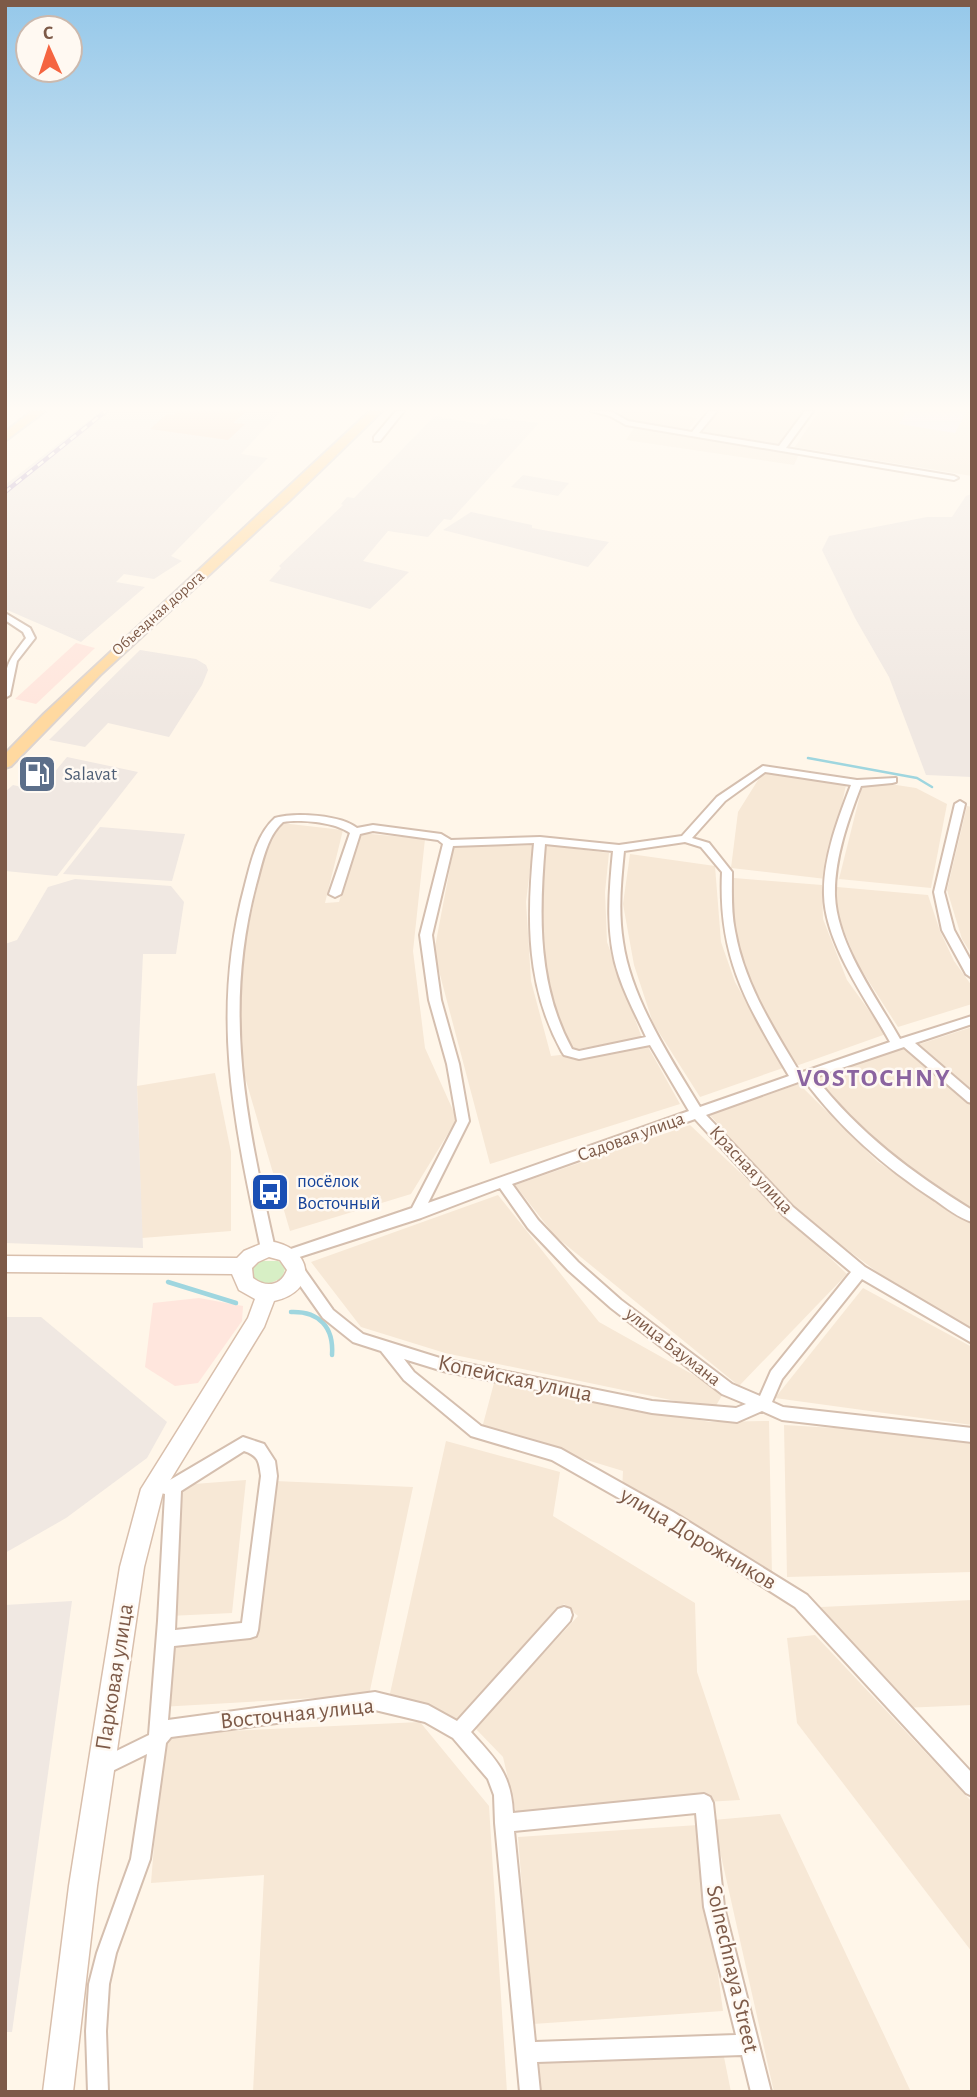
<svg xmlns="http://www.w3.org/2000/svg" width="977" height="2097" font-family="'Alegreya Sans',sans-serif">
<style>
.residential{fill:#f7e8d6}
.commercial{fill:#ffe6dd}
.industrial{fill:#f0e8e2}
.education{fill:#f3e5fc}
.green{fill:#d7efc5}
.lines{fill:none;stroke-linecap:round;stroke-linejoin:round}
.stream-far1{stroke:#9fd6df;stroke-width:2.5}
.stream{stroke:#9fd6df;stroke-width:4.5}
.building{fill:#f7d3bd}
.street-casing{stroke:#d5bfaf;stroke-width:4}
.secondary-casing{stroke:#d9bfac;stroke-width:3}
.primary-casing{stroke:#ddd4cf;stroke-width:4}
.street{fill:#fff;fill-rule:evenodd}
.secondary{fill:#fff;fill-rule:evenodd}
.primary{fill:#ffd9a0;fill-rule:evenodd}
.rail-casing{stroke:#b8a4cc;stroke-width:4.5}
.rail{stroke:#fff9f2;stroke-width:2.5;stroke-dasharray:7;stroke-linecap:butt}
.labels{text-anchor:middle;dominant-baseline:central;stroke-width:5;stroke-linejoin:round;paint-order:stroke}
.far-street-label{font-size:16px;fill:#7d5a48;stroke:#fff9f2}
.service-label{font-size:19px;fill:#4e5e75;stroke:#fff9f2;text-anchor:start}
.street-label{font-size:19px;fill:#7d5a48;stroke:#fff9f2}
.transit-label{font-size:19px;fill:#164399;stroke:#fff9f2;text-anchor:start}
.near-street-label{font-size:23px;fill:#7d5a48;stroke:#fff9f2}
.district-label{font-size:26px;font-weight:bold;letter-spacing:2px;fill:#8b64a0;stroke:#fff9f2}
</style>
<rect width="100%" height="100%" fill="#fff6e9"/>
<g class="residential">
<path d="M623 411H649L697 418 687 431 624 420 618 416Z"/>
<path d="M719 411H804L780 446 701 433Z"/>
<path d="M819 411H972V476L795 447Z"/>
<path d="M634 428 799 454 794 465 626 440Z"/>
<path d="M763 772 846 785 826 879 731 868 738 812Z"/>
<path d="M890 784 916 788 947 804 931 888 839 879 862 787Z"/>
<path d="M967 806 972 807V955L962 939 947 890Z"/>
<path d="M281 823 343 830 325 903 339 902 360 833 425 839 413 951 425 1048 457 1119 411 1194 290 1231 242 1067 239 971 263 859Z"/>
<path d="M533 845 526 902 531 981 551 1056 647 1045 680 1104 490 1164 434 952 454 847Z"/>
<path d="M545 845 609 853 605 892 607 942 642 1038 577 1049 571 1048 562 1032 546 976 540 898Z"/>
<path d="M630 854 715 866 721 942 735 982 783 1068 700 1097 653 1023 634 965 623 904Z"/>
<path d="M734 878 822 885 823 919 847 980 886 1034 796 1066 751 986 731 925Z"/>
<path d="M837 887 928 895 940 931 954 961 972 986V1004L898 1027 857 963 836 911Z"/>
<path d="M972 1027V1092L917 1045Z"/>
<path d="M902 1047 972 1105V1209L936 1191 862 1131 816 1075Z"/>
<path d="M215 1073 231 1152V1231L142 1238 137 1086Z"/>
<path d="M799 1084 878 1162 972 1225V1328L893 1284 792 1208 709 1114Z"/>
<path d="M690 1125 847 1274 739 1386 555 1236 515 1185Z"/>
<path d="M498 1195 599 1322 724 1392 714 1409 445 1353 361 1327 311 1262Z"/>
<path d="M863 1288 972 1347V1425L775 1398Z"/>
<path d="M494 1383 710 1422 769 1421 772 1575 622 1491 623 1471 482 1428Z"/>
<path d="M784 1425 972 1436V1572L787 1577Z"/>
<path d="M446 1441 560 1472 553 1516 695 1603 697 1672 740 1800 516 1813 503 1757 475 1728 578 1616 564 1604 460 1722 389 1698Z"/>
<path d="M246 1480 232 1613 169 1616 181 1485Z"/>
<path d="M275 1481 413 1487 369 1695 160 1707 170 1641 252 1636Z"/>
<path d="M972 1600V1705L903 1708 823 1616 821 1607Z"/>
<path d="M815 1635 972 1802V1952L797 1723 787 1638Z"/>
<path d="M420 1722 489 1806 507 2092H253L264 1875 151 1883 163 1734Z"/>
<path d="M780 1814 911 2092H774L713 1820Z"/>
<path d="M698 1825 723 2011 533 2024 518 1837Z"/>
<path d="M723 2052 731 2092H538L536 2056Z"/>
</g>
<g class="commercial">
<path d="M76 643 95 648 36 704 15 699Z"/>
<path d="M199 1298 243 1306 242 1321 198 1383 175 1386 145 1367 153 1303Z"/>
</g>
<g class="industrial">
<path d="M101 411H281L241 454 268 458 171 556 182 561 154 579 124 574 116 582 145 587 81 642 5 609V485Z"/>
<path d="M435 416 486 425 492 417 539 423 451 520 444 519 428 537 388 531 363 561 409 572 370 609 269 581 281 568 279 566 343 505 341 504 347 497 354 498Z"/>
<path d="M523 475 569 483 558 496 511 487Z"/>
<path d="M972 494V777L926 775 889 677 855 618 822 550 829 536 927 517H952L966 496Z"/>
<path d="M471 512 532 525V528L609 542 588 567 443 530Z"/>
<path d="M140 650 196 659 206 665 208 670 202 685 169 737 108 723 85 747 49 740Z"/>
<path d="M67 757 138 772 57 876 5 871V792L13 785 39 791Z"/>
<path d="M100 827 185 834 172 881 63 874Z"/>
<path d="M75 879 171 886 184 902 176 954H143L137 1086 143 1248 5 1243V944L17 940 48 887Z"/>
<path d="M5 1317H41L167 1422 147 1458 66 1518 5 1553Z"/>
<path d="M72 1601 12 2032H5V1605Z"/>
</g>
<path class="education" d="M907 411H967L955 433 899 424Z"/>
<path class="green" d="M261 1261H278L286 1266 282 1278 266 1285 253 1281 252 1269Z"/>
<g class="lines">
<path class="stream-far1" d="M808 758 917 778 932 787"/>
<g class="stream">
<path d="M168 1282 236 1303"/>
<path d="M291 1312C319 1311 334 1327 332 1355"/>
</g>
</g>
<path class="building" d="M177 411H246L233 423 245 424 228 440 150 429 167 414 173 415Z"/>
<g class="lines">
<defs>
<g id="street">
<path d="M396 411H404L380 441H374V437Z"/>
<path d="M591 411 612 412 628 421 692 432 709 411H717L699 433 779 446 805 411H813L786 448 954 476 958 478 954 480 626 425 610 416Z"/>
<path d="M5 613 30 628 35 638 17 661 10 695 5 698C5 665 6 664 26 638L23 632 5 620Z"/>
<path d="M763 766 857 780 896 778V782L892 783 861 786C848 820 834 859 835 896 837 945 877 998 900 1039L972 1016V1024L915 1043 972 1092V1103L968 1102 904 1047 815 1077C859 1133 912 1173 972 1210V1222C959 1218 946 1208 935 1200 884 1167 841 1129 804 1080L706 1115 793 1207 865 1267 972 1330V1343L862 1279 782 1379 772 1402 783 1407 972 1428V1442L782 1420 762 1411 737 1422 652 1413 443 1371 404 1359 414 1372 481 1426 561 1449 673 1512 807 1595 972 1773V1796L966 1793 795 1607 661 1522 552 1460 471 1436 404 1380 381 1351 353 1342 323 1318 292 1274 290 1270 292 1266 297 1264 302 1266 333 1310 363 1334 443 1359 652 1401 736 1408 746 1404 722 1394 611 1308 568 1270 528 1228 500 1188 421 1218 290 1260 285 1259 283 1255 285 1251 412 1208 457 1121 447 1064 429 1000 420 935 443 844 438 840 373 831 360 834 341 894 335 897 329 894 350 833C336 822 300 819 283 822 266 837 262 865 256 885 222 1014 247 1123 275 1249L273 1253 268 1254 263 1253 261 1249C234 1122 210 1014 245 885 251 862 257 834 275 818 295 812 341 815 357 828L373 825 441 834 451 840 540 837 619 845 682 836 717 797ZM765 772 851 785C838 819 823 858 824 895 825 944 867 1000 890 1042L800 1073C773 1028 744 983 735 931 731 912 732 892 732 872L709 843 692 838 725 801ZM685 842 701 847 722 872C718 959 747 1004 789 1076L700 1107C671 1059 631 999 623 942 618 911 621 881 624 851ZM534 843C527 917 525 985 562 1052L564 1055 579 1059 650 1045 689 1111 428 1203 469 1121 459 1064 441 1000 432 935 453 846ZM545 844 613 851C609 892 605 936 619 976 626 997 637 1017 646 1037L579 1051 572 1049C537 985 539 914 545 844ZM695 1119 783 1215 851 1272 771 1371 760 1396 732 1384 621 1300 578 1262 538 1220 512 1184Z"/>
<path d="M960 801 965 804 944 892 954 930 972 963V978L966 974 942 930 934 892 955 804Z"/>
<path d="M243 1437 264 1444 275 1461 277 1476 258 1630 256 1636 250 1638 174 1646 168 1720 375 1692 428 1705 457 1721 558 1609 564 1607 570 1609 572 1615 570 1621 471 1732C496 1760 511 1773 513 1813L704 1794 710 1797 713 1803 724 1907 771 2092H751L742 2055 537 2062 540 2092H520L495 1823 494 1795 488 1779 453 1738 425 1722 375 1710 171 1737 166 1743 150 1859 116 1953 109 1984 106 2031 108 2092H88L86 2031 89 1984 97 1953 131 1859 147 1754 102 1776 96 1773 93 1767 96 1761 149 1735 158 1621 165 1494 161 1493 159 1488 161 1483 170 1480ZM244 1451C259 1456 259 1462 261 1476L242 1623 175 1630 181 1491ZM696 1813 704 1907 736 2035 535 2042 514 1831Z"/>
</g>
<path id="secondary" d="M268 1241C313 1246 320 1291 274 1301L264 1327 163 1492 144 1567 97 1886 73 2092H43L69 1886 102 1678 120 1567 141 1489 248 1318 255 1299 239 1290 232 1274 5 1272V1256L237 1258 244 1251ZM269 1257 280 1260 287 1270C281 1286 266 1288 253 1278L252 1268 258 1262Z"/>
<g id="primary">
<path d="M32 411H45L5 441V432Z"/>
<path d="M370 411H382L288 502 100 675 11 766 5 768V754L44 714Z"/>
</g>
</defs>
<use href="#street" class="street-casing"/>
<use href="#secondary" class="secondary-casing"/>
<use href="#primary" class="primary-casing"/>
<use href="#street" class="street"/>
<use href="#secondary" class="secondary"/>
<use href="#primary" class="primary"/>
<defs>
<path id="rail" d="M5 492 106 411"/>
</defs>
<use href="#rail" class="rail-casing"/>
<use href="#rail" class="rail"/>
</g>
<linearGradient id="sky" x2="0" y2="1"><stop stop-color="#95c8ea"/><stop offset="0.58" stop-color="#fffbf5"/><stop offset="1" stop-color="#fffbf5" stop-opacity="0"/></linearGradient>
<rect width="977" height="705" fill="url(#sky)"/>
<defs>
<symbol id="fuel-square" viewBox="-11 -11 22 22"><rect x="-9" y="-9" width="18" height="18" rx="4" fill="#5c6f8a" stroke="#fff9f2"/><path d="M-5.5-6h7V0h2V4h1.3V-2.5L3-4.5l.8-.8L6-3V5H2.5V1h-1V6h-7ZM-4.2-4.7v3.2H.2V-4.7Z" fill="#fff"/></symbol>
<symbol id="bus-square" viewBox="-11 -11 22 22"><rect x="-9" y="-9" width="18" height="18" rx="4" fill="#1a4fb4" stroke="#fff9f2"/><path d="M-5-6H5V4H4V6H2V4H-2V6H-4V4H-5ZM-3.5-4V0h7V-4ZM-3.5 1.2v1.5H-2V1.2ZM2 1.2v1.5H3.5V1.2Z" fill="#fff"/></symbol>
</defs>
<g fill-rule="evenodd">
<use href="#fuel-square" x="15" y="752" width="44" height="44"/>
<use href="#bus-square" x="248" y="1170" width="44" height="44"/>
</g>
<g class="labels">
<g class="far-street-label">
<text transform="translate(158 613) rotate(-42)">Объездная дорога</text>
</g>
<g class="service-label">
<text x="64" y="774">Salavat</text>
</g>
<g class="street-label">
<text transform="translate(631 1137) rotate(-20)">Садовая улица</text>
<text transform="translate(751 1170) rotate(47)">Красная улица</text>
<text transform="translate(673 1347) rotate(38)">улица Баумана</text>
</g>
<g class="transit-label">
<text x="297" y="1181">посёлок<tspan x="297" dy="22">Восточный</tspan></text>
</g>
<g class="near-street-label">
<text transform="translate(515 1379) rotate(12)">Копейская улица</text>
<text transform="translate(698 1539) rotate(31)">улица Дорожников</text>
<text transform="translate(115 1677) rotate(-81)">Парковая улица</text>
<text transform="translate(297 1714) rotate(-6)">Восточная улица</text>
<text transform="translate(732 1969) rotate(77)">Solnechnaya Street</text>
</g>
<g class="district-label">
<text x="874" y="1078">VOSTOCHNY</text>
</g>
</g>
<rect width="977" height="2097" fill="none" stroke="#7d5a48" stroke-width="14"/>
<g transform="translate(49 49) rotate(357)"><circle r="33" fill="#fff9f2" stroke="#cbb9ae" stroke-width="2"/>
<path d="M0-5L12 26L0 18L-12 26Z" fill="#f56541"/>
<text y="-10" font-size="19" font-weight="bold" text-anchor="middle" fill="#7d5a48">С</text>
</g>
</svg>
